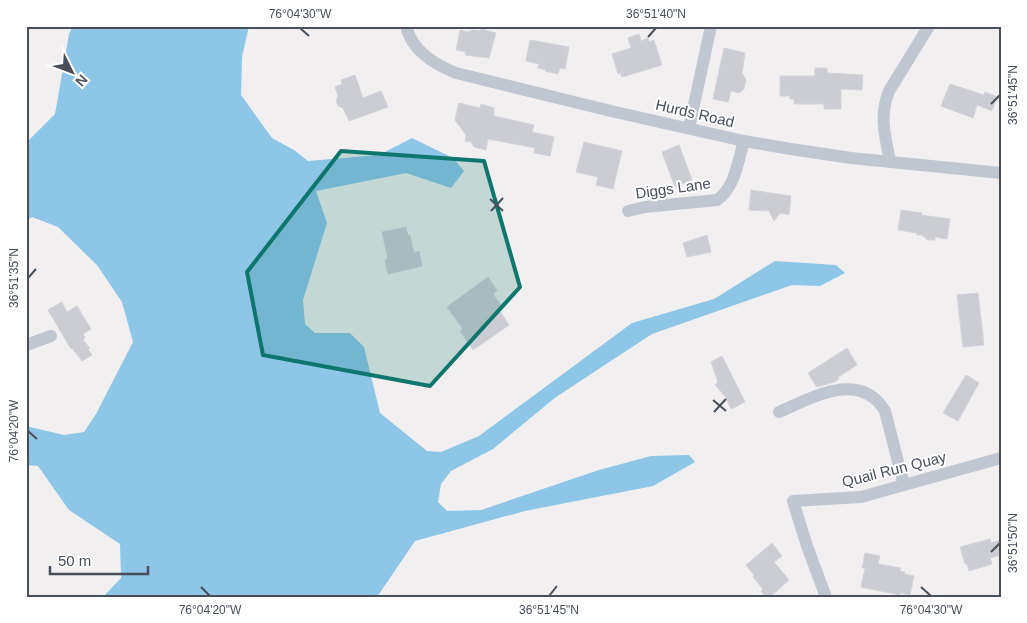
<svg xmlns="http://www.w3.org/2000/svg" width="1027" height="623" font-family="Arial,sans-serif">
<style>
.water{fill:#8ec6e8}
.building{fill:#cccdd3;stroke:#d3d4da}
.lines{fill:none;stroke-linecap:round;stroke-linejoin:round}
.minor{stroke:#c0c7d0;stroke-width:12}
.marked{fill:#0f766e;fill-opacity:0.2;stroke:#0f766e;stroke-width:4;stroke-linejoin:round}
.ticks{fill:none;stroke:#484f5b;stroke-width:2}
.labels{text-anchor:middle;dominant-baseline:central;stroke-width:4;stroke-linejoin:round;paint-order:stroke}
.street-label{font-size:15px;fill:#484f5b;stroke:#fff}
.neatline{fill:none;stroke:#484f5b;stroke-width:2}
.ticks-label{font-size:12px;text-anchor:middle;fill:#484f5b}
</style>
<rect width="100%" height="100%" fill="#f1efef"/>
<path class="water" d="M73 26H249L242 57 241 95 272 138 294 150 308 161 379 155 412 138 453 158 464 171 451 188 406 173 316 191 327 223 303 300 305 324 315 333H350L364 347 380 413 427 451 441 452 479 436 632 323 714 299 775 261 836 265 845 273 820 286 792 285 652 334 556 397 493 449 451 471 441 484 438 502 447 511 481 510 599 470 651 456 689 455 695 462 653 486 525 511 415 541 377 597H103L121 578 120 544 69 510 38 466 26 465V426L64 435 84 432 96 414 133 342 122 302 97 265 58 227 32 217 26 221V143L55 114 69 34Z"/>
<g class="building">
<path d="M482 29 496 33 489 58 465 55 466 52 456 50 460 30 469 32 472 30 479 31Z"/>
<path d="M639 34 641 41 648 38 649 42 654 40 662 65 622 77 620 73 618 74 612 54 631 48 628 38Z"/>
<path d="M530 40 569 47 565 69 560 68 558 74 545 71 546 70 538 68 539 64 526 61Z"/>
<path d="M724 48 745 53 742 73 746 80 744 89 739 93 731 91 728 102 713 99Z"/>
<path d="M815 68H827V73L863 75 862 90 841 89V109H824V104H794V99H790V96H780V76H815Z"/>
<path d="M355 75 363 98 381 91 388 107 349 121 343 108 338 106 336 100 338 96 335 87 342 84 341 80Z"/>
<path d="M950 84 984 95 985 92 997 97 992 111 977 105 973 118 941 106Z"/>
<path d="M459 103 480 108 481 104 494 108V116L534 125 532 132 554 137 550 156 534 153 535 148 488 139 486 150 474 147 471 142 465 141 466 135 455 120Z"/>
<path d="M584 142 622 151 613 189 596 185 598 177 576 172Z"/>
<path d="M679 145 692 180 675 187 662 152Z"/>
<path d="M751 190 791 196 789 215 780 213 774 221 769 211 749 210Z"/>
<path d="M901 210 922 213 921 215 950 219 947 239 935 237V240H928L922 235H917V233L898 230Z"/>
<path d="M406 227 408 236 410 235 414 253 419 251 422 266 388 274 385 260 388 259 382 232Z"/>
<path d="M707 235 711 252 687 257 683 243Z"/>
<path d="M488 277 497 291 493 294 503 308 499 310 509 325 473 350 460 331 463 329 447 307Z"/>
<path d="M978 293 984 345 963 347 957 295Z"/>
<path d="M62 302 67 312 77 306 91 329 83 334 85 338 83 340 90 348 88 349 92 355 82 361 72 348 71 349 48 310Z"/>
<path d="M847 348 857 365 838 377 839 379 834 382 817 387 808 373Z"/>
<path d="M722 356 745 402 731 409 725 396 715 385 718 382 711 362Z"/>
<path d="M966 375 979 383 958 421 943 413Z"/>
<path d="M990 539 991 543 1001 540V555L990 558 992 564 969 571 967 564H965L960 547Z"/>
<path d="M772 543 782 556 774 562 789 580 770 597H766L761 591 763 589 753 577 754 575 746 565Z"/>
<path d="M865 553 880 556 878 564 901 568 900 571 905 572 904 574 914 576 910 595 901 593 900 595 861 587 865 568H862Z"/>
</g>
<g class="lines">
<g class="minor">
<path d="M406 26C412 51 434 64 456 73L615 112 744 141 791 149 851 158 1001 173"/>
<path d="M689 128 711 26"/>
<path d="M890 161C885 136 879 116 889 91L929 26"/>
<path d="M628 211 645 207 717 200C735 188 738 161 744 141"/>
<path d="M26 345 51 336"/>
<path d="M779 412C812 398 860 369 885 411L904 485"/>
<path d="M826 597 807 546 793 501 861 497 1001 458"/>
</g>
</g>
<path class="marked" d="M341 151 484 161 520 287 430 386 263 355 247 272Z"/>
<path class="ticks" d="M300 28 309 36M648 37 656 28M991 104 1000 95M490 199 503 211M491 211 503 198M28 278 36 269M713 400 726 411M714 412 726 399M28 431 37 439M991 552 1000 543M201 587 210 596M921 587 931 596M549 596 557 586"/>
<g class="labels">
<g class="street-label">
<text transform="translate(695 113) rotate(13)">Hurds Road</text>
<text transform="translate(673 188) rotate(-8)">Diggs Lane</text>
<text transform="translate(894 469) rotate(-14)">Quail Run Quay</text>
</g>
</g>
<rect width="1027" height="623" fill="none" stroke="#ffffff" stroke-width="55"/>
<g transform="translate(72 72) rotate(132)" stroke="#ffffff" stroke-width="4" paint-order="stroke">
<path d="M0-4L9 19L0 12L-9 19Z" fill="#484f5b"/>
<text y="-8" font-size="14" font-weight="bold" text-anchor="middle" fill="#484f5b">N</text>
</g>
<path d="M50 566v8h98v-8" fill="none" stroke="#484f5b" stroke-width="2.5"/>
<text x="58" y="566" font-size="15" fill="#484f5b" stroke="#ffffff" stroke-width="4" paint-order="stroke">50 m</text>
<rect x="28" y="28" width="972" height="568" class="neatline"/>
<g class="ticks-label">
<text x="300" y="18">76°04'30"W</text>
<text x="656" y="18">36°51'40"N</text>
<text transform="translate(1013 95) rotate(-90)" y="4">36°51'45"N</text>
<text transform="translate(14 278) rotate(-90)" y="4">36°51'35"N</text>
<text transform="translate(14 431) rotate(-90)" y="4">76°04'20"W</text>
<text transform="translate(1013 543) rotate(-90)" y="4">36°51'50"N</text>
<text x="210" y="614">76°04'20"W</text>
<text x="549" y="614">36°51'45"N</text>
<text x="931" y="614">76°04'30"W</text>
</g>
</svg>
